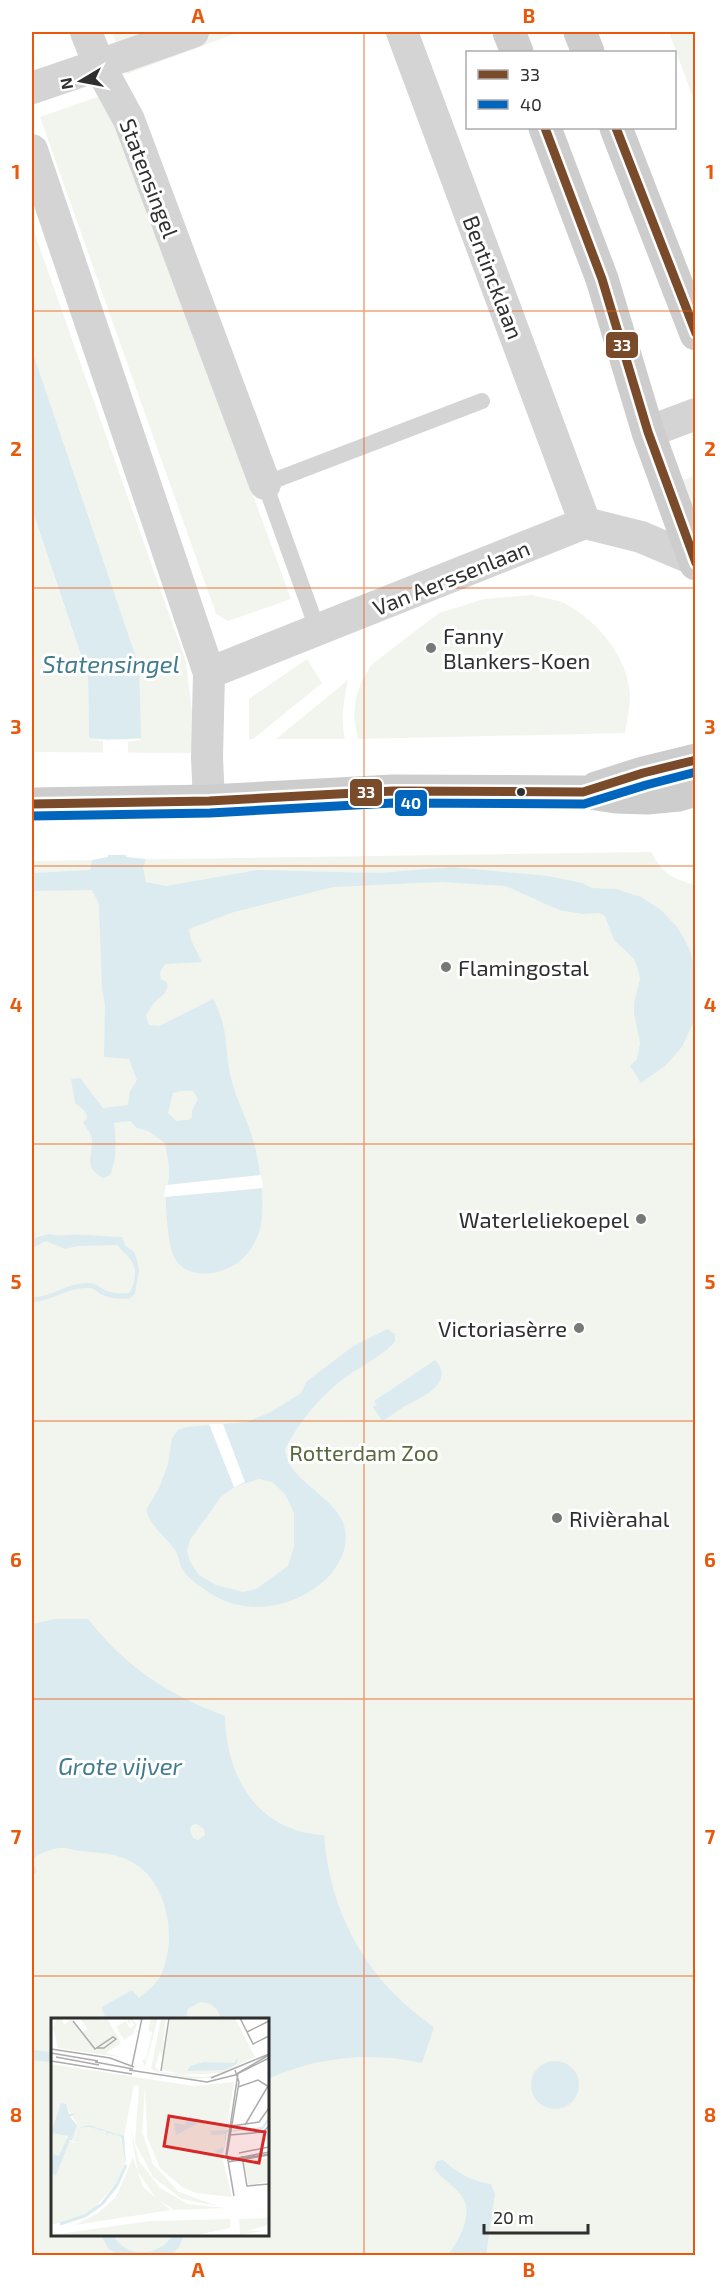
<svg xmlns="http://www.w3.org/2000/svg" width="727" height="2287" font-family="'Exo 2',sans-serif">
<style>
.green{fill:#f2f5ed;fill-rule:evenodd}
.water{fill:#dbebf0;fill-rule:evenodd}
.pier{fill:#fff}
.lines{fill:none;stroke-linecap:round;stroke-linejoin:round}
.stream{stroke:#dbebf0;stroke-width:10}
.lane{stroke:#d4d4d4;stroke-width:16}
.street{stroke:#d4d4d4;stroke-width:32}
.secondary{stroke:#cdcdcd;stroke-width:33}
.bus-1-casing{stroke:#fff;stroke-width:14}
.bus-2-casing{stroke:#fff;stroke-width:14}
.bus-1{stroke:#7a4b2a;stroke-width:9}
.bus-2{stroke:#0065bd;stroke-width:9}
.grid{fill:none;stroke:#e8590c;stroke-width:1.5;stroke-opacity:0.55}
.poi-dot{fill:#787878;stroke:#fff;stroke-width:2}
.bus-dot{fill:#2f2f2f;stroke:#fff;stroke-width:2}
.labels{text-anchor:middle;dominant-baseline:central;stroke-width:6;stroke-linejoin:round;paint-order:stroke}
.street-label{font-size:22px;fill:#2f2f2f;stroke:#fff}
.poi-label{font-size:22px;fill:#2f2f2f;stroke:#fff;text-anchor:start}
.park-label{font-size:22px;fill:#59693e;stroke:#fff}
.water-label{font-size:24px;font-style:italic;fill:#417c8e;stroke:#fff}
.inset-river{fill:none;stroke:#dbebf0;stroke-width:3}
.inset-road{fill:none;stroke:#acacac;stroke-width:1.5}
.view{fill:#d62828;fill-opacity:0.15;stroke:#d62828;stroke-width:3}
.inset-edge{fill:none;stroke:#2f2f2f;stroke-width:3}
.line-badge{stroke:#fff;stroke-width:2}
.badge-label{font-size:16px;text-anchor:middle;font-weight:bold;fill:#fff}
.neatline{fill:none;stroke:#e8590c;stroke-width:2}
.grid-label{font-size:20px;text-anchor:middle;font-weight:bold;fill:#e8590c}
</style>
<rect width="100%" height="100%" fill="#fff"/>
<g class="green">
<path d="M112 32H240L127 74Z"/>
<path d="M669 32H695V103Z"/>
<path d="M106 94 291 599 228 621 216 614 40 117Z"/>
<path d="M32 226 186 662 195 737 194 753 32 752V509L88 676 89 738 139 666 32 350Z"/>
<path d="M695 475V523L680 482Z"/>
<path d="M532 595C542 598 555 599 564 603 597 620 628 657 630 695 630 707 627 721 625 733L358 739 354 717 356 698 361 683 371 665 439 613 484 599Z"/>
<path d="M307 659 322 683 253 739H249V699Z"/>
<path d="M348 680C344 700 340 718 345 739H276Z"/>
<path d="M651 852C664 875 671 878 696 885L695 2255H32V861ZM52 2020H267V2234H52Z"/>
</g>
<g class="water">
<path d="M32 350 139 666 141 738 125 739 126 857 146 859 143 867 146 882 166 886 258 870 379 873 452 867 548 876 582 883 592 888 616 889 641 897 661 910 678 928 690 950 695 971V1008L693 1023 682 1047 665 1066 641 1083 630 1066 637 1059 640 1043 634 1013V1003L640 979 638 969 634 959 614 940 605 916 600 913 582 914 559 910 506 886 441 882 333 887 234 912 189 929 191 940 202 962 166 964C161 969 159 972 161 979L167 982C169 993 162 995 155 1002 152 1005 149 1011 146 1015L149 1025 159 1026 213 999C229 1029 224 1044 230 1074 235 1098 248 1120 254 1143 260 1166 266 1206 260 1229 257 1240 250 1253 241 1260 221 1277 182 1282 172 1252 169 1243 165 1207 166 1197 166 1188 170 1180 169 1170 169 1161 166 1152 165 1143L148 1131 137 1128 130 1121 114 1123C116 1140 117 1160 110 1175L103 1178C80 1166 96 1153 91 1135 89 1131 85 1126 83 1123L87 1118C86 1108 81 1109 75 1103L71 1079 80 1078 103 1108 128 1105 130 1091 137 1080 129 1059 104 1057 105 1005 102 989 99 904 92 890 32 891V873L90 870 92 860 108 857 106 739 89 738 88 676 32 509ZM181 1091H193L198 1099 192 1110V1117L188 1120 176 1121 168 1113 173 1093Z"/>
<path d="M48 1234C61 1237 70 1234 82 1235 96 1235 108 1237 122 1237L125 1245 134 1252 137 1260 139 1270 135 1294 129 1299C121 1299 112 1299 105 1296 98 1294 96 1288 88 1288 68 1287 52 1301 32 1302V1297C51 1298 68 1282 88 1283 98 1283 101 1290 110 1292 115 1294 123 1293 129 1293 135 1284 138 1270 131 1260 127 1254 122 1252 118 1245L77 1246 65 1249 46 1241 32 1248V1239Z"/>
<path d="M387 1329 395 1334V1342C382 1355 368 1363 353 1372 325 1390 299 1421 285 1450 289 1488 354 1499 345 1546 340 1569 322 1586 302 1596 269 1612 233 1611 204 1589 197 1584 188 1578 183 1570 178 1563 180 1555 172 1546 162 1534 151 1526 146 1510L160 1486 168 1464 172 1438 178 1430 186 1427 247 1422 271 1412 301 1393 306 1382 352 1347ZM259 1479 272 1482 285 1494 294 1513V1547L288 1566 256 1589 243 1592 216 1585 199 1575 190 1562 187 1550 190 1540 221 1497 234 1487Z"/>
<path d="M435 1360C457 1384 419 1398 402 1408 395 1412 389 1418 382 1421L373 1407 377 1405 374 1401Z"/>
<path d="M55 1619H88C127 1668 167 1694 225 1716 226 1777 257 1831 324 1835 330 1915 368 1982 434 2027L422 2063C369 2051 317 2057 267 2079V2020H221C219 2008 212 2003 200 2002L188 2009 185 2020H107L102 2010V2007L132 1990 139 1998C147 1991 156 1985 161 1975 178 1939 168 1880 130 1861 114 1853 99 1853 81 1851 74 1851 66 1847 59 1848 52 1849 44 1852 37 1855L32 1862 37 1871 32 1877V1624ZM197 1824 204 1829 205 1835 198 1840 193 1838 190 1829 192 1825Z"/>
<circle cx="555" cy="2085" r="24"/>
<path d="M443 2160C456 2172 473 2182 491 2184L495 2194 486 2255H448C459 2240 475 2213 461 2195 453 2185 441 2178 434 2168L437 2161Z"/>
<path d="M101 2235H113C126 2259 159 2257 173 2235H184L179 2247 169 2256 117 2255 108 2248Z"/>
</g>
<g class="pier">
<path d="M143 739 128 742 129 855H137H104L103 741 86 740Z"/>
<path d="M261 1175 263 1188 164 1197 166 1185Z"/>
<path d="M209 1424H223L245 1482 234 1487Z"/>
</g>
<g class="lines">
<path class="stream" d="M32 2055 52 2057"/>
<path class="lane" d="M318 631 265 484 482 401"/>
<g class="street">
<path d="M193 32 99 65 129 120 265 484"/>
<path d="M402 32 585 523"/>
<path d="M32 88 99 65 86 32"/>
<path d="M32 150 209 673 207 758 209 801"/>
<path d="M648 432 696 414"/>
<path d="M209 673 585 523 641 537 693 559"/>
</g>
<g class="secondary">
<path d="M509 32 517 52"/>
<path d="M580 32 588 52"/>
<path d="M545 128 602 279 648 432 696 564"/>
<path d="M616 128 696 334"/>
<path d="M596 788 643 773 696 760"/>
<path d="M32 804 209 801 393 791 583 792 616 797 647 798 679 795 696 790"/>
</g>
<defs>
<g id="bus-1">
<path d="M545 128 602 279 648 432 696 563"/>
<path d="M616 128 696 333"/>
<path d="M32 804 209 801 393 791 583 792 643 773 696 760"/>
</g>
<path id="bus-2" d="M32 816 210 813 393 803 584 804 646 785 696 772"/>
</defs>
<use href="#bus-1" class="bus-1-casing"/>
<use href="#bus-2" class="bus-2-casing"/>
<use href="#bus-1" class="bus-1"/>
<use href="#bus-2" class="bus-2"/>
</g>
<path class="grid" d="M364 32V2256M32 311H696M32 588H696M32 866H696M32 1144H696M32 1421H696M32 1699H696M32 1976H696"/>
<g class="poi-dot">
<circle cx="431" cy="648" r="6"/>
<circle cx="446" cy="967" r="6"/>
<circle cx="641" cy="1219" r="6"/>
<circle cx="579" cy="1328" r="6"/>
<circle cx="557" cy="1518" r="6"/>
</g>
<circle class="bus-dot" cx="521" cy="792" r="5"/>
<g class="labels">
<g class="street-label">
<text transform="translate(150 178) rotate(69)">Statensingel</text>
<text transform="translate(494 277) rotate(69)">Bentincklaan</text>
<text transform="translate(451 577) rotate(-22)">Van Aerssenlaan</text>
</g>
<g class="poi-label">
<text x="443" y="635">Fanny<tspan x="443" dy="25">Blankers-Koen</tspan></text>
<text x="458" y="967">Flamingostal</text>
<text x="629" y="1219" text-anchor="end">Waterleliekoepel</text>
<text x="567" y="1328" text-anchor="end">Victoriasèrre</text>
<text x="569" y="1518">Rivièrahal</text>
</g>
<g class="park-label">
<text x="364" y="1452">Rotterdam Zoo</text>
</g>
<g class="water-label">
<text x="111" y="663">Statensingel</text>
<text x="120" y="1765">Grote vijver</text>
</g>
</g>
<g transform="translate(51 2018)">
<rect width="218" height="218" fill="#fff"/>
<path d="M6 0H11L13 7 20 1 32 14 36 11 29 0H53L48 4 56 0 70 25 55 35 74 40 7 30 2 10ZM79 0 86 6 82 16 73 22 65 9 75 3 79 10 83 7 79 1 80 8 76 2ZM100 0H107L94 49 91 42 95 41 101 14 97 13ZM110 0H115L111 31 116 0 111 40 109 33 104 49 109 54 100 51ZM119 0H184L204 39 170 55 126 57 154 59 179 54 159 60 141 61 100 53 129 56 111 52ZM0 46 143 68 183 64 171 138 181 179 145 175 131 169 109 150 96 119 94 69 91 114 102 146 128 174 166 188 131 181 102 159 84 125 88 68 83 67 73 118 38 107 30 109 25 123 21 121 26 106 13 85 10 90 16 122 26 125 30 110 38 109 69 118 75 143 65 166 38 196 0 207ZM79 109 88 143 109 170 137 186 175 190 123 192 105 180 87 154ZM82 139 92 169 120 192 24 207 47 195 65 179ZM217 140V163L198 168 193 145ZM217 200V207L196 213 217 212 189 217 188 201ZM179 201V210L146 217H0L99 203Z" fill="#f2f5ed"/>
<path d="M187 39 186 46 173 52 136 53 139 48 153 44 183 45ZM10 85 15 86 18 96 25 95 19 99 26 107 21 122 25 123 30 109 38 107 73 118 75 147 70 119 63 116 62 120V116L57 115 55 118 56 114 38 109 30 110 26 124 19 122 5 157 0 155 2 136 8 138 17 118 0 115ZM180 89 177 113 211 109 217 100V104L212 111 176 114 174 127 172 135 166 136 164 133 173 129 174 116 161 117 159 113 176 112ZM139 97 146 106 125 117 123 105 134 107Z" fill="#dbebf0"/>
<path class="inset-river" d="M9 206 34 198 51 186 66 167 75 147"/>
<path class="inset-road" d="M189 0 202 26 218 18M22 3 44 31 62 19 65 21 53 30H46M196 14 218 3M0 31 59 40 83 49M0 35 47 43M218 37 187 55 175 137 181 142 218 136M5 39 48 47M0 43 81 56M44 44 82 51M81 48 91 0M78 52 156 64 184 57 218 40M110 53 118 0M160 60 218 36M187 69 207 62 218 69M194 107 217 68M180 108 208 104 218 90M179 117 212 114 218 108M188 135 218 129M191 138 196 168 218 166M176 142 218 134M177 144 218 137M183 178 176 137 188 64 184 52"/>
<path class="view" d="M118 98 214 114 208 145 113 128Z"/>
<rect width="218" height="218" class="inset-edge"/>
</g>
<g class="line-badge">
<rect x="605" y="331" width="34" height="28" rx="6" fill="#7a4b2a"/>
<rect x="349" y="778" width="34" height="29" rx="6" fill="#7a4b2a"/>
<rect x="394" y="789" width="34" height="28" rx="6" fill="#0065bd"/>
</g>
<g class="badge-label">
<text x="622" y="351">33</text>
<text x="366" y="798">33</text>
<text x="411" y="809">40</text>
</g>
<rect width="727" height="2287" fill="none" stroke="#ffffff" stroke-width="66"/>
<rect x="466" y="51" width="210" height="78" fill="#ffffff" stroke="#acacac" stroke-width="1.5"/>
<rect x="478" y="70" width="30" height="9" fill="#7a4b2a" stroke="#acacac" stroke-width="1.5"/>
<text x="520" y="81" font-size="18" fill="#2f2f2f">33</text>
<rect x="478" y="100" width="30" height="9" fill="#0065bd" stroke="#acacac" stroke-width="1.5"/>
<text x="520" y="111" font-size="18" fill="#2f2f2f">40</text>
<g transform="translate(81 81) rotate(260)" stroke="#ffffff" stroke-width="4.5" paint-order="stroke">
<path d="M0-4.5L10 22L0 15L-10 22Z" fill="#2f2f2f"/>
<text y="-9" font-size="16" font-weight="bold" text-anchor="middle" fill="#2f2f2f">N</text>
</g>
<path d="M484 2224v9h104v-9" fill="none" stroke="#2f2f2f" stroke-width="3"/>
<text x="493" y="2224" font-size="18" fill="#2f2f2f" stroke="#ffffff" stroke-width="4.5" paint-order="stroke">20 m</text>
<rect x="33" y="33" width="661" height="2221" class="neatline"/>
<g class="grid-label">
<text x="198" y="23">A</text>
<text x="529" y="23">B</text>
<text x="16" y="179">1</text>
<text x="710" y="179">1</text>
<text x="16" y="456">2</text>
<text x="710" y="456">2</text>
<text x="16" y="734">3</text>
<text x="710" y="734">3</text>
<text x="16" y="1012">4</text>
<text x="710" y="1012">4</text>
<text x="16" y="1289">5</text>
<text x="710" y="1289">5</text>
<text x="16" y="1567">6</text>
<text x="710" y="1567">6</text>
<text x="16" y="1844">7</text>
<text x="710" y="1844">7</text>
<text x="16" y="2122">8</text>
<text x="710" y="2122">8</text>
<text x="198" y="2277">A</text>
<text x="529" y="2277">B</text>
</g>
</svg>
